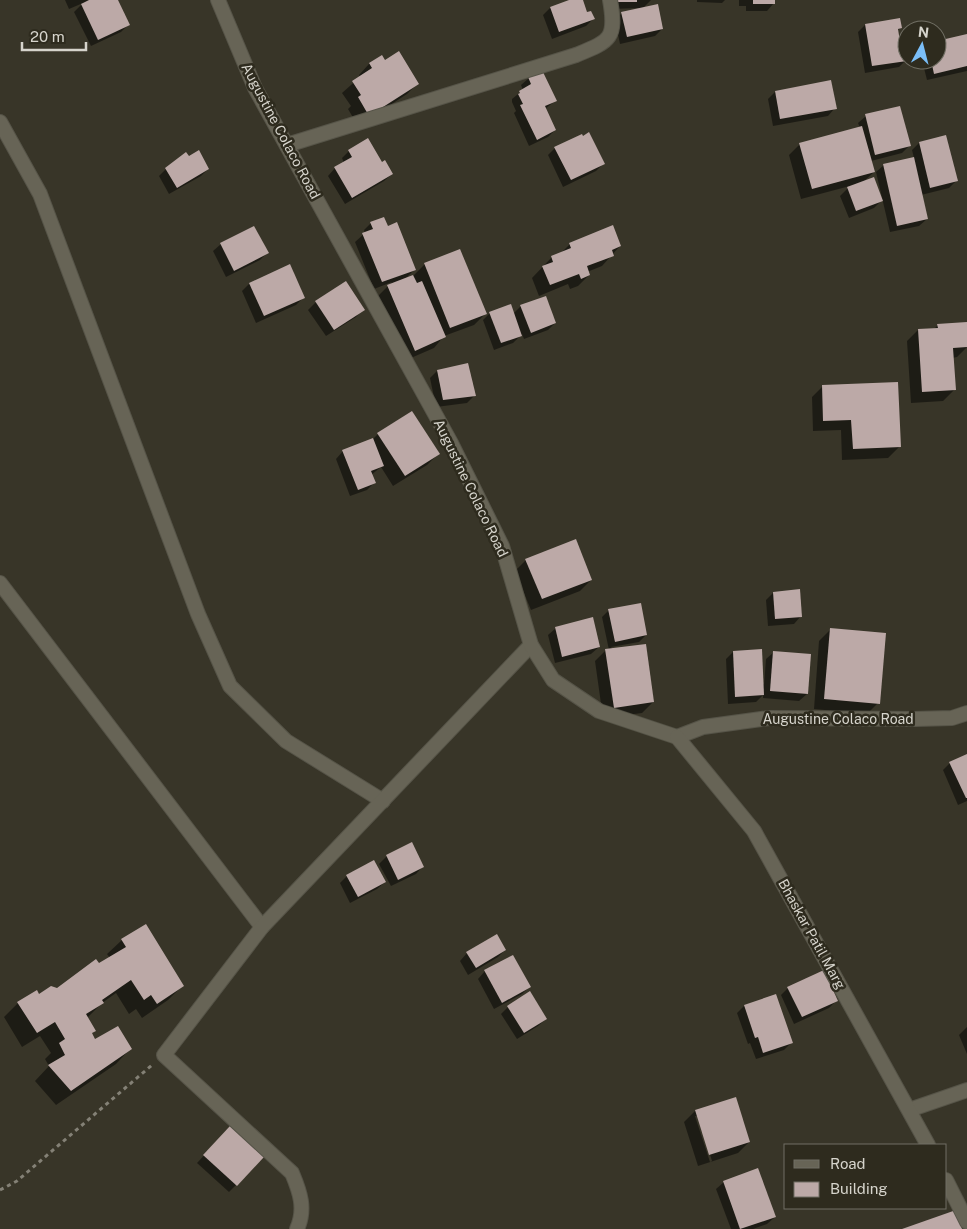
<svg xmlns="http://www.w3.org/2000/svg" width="967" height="1229" font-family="'Public Sans',sans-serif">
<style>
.shadow{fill:#0007;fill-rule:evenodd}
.building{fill:#bca9a7}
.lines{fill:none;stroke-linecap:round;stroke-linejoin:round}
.minor-casing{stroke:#565448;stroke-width:16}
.tertiary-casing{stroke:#565448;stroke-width:16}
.path{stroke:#848176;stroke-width:3;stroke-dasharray:4 4;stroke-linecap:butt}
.minor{stroke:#676456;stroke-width:14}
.tertiary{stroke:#676456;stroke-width:14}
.labels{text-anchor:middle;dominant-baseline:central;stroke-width:5;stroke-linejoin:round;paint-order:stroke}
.street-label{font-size:14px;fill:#d6d4cc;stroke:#2e2b1e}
</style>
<rect width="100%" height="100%" fill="#383528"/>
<g class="shadow">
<path d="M65 0H117L129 24 121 32 91 46 74 12 83 3 69 9Z"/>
<path d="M572 0H582L587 14 593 19 586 26 552 39 543 15 550 8Z"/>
<path d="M611 0H651L642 9 662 29 655 36 620 44 615 20 622 13 639 9V8L611 9Z"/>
<path d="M697 0H725L722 3 697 2Z"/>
<path d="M739 0H774V3L767 11H746V6H739Z"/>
<path d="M865 25 901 27 897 31 900 50 906 60 899 67 865 73 858 32Z"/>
<path d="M967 36V71L927 80 922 60H937V42Z"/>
<path d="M381 57 384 62 418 83 407 94 358 126 348 109 351 106 342 93 360 77 359 75 369 64Z"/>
<path d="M529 78 555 101 545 109 555 130 548 137 529 146 514 113 516 111 512 102V99L523 90 521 85Z"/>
<path d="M775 92 835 108 828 116 773 126 768 99Z"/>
<path d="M866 116 909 146 902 153 871 161 874 172 862 183 882 200 874 208 849 218 840 196 850 186 801 199 789 155 800 144 860 128 858 123Z"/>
<path d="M945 137 956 181 949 188 921 195 927 219 919 226 890 232 876 172 884 165 914 158 912 150 919 143Z"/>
<path d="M555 148 603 164 596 171 563 187 548 155Z"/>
<path d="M349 151 381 164 392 174 384 181 345 204 328 176 335 168 344 163 342 158Z"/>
<path d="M166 169H208L201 176 169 194 159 176Z"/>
<path d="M371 223 388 228 415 269 405 279 412 277 425 264 485 314 474 325 444 336 434 348 404 361 377 297 392 282 374 289 355 242 365 233 364 230Z"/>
<path d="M221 244 267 253 260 260 226 277 213 251Z"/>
<path d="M570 244 620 246 602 266 587 272 589 275 578 286 570 289 568 284 539 296 532 278 552 257 560 254Z"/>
<path d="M289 266 303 298 296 305 256 323 242 291 249 284Z"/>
<path d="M345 283 363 309 356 317 326 336 308 310 316 302Z"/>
<path d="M521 306 555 323 548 330 524 339 522 334 513 343 494 350 483 320 490 313 513 314Z"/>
<path d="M938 325 967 333V347L957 357 952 358 954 390 943 401 911 403 907 341 918 330H933Z"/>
<path d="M437 371 474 396 467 403 436 407 430 378Z"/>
<path d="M823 386 899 447 888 458 842 460 841 430 813 431 812 397Z"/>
<path d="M378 434 438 454 427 465 393 486 381 467 371 475 375 482 367 490 350 496 336 459 343 451 372 440Z"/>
<path d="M526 560 591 580 580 591 531 610 515 571Z"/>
<path d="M773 593 801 616 794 624 768 626 766 600Z"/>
<path d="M609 610 646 635 639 642 611 647 653 702 642 713 603 718 595 661 606 650H609L602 617Z"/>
<path d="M556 628 599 647 591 654 555 663 548 635Z"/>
<path d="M830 630 878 703 867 714 814 709 819 641Z"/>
<path d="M733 652 764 685 766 659 774 652 807 694 799 701 763 698V695L756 702 728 704 726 659Z"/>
<path d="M967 755V801L958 805 943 770 950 763Z"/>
<path d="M411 844 423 866 416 874 391 886 379 864 387 856Z"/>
<path d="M347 876 385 882 377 889 350 903 340 883Z"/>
<path d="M122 940 183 985 168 1000 142 1018 136 1009 129 1014 116 993 102 1003 87 1018 91 1034 95 1041 130 1049 116 1064 56 1105 35 1081 49 1066 45 1059 51 1053 40 1036 22 1047 4 1017 18 1003 58 990 110 958 107 954Z"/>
<path d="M505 950 498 957 468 975 460 961 467 953Z"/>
<path d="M485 971 529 987 522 994 494 1009 478 979Z"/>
<path d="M788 988 836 1001 829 1008 794 1024 781 995Z"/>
<path d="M744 1006 792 1042 784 1050 756 1059 750 1043 748 1044 737 1013Z"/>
<path d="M508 1007 546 1019 538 1026 517 1039 501 1014Z"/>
<path d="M967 1027V1054L959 1035Z"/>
<path d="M735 1099 749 1142 738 1153 698 1166 684 1122 695 1111ZM695 1116H698L712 1161 710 1162Z"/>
<path d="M223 1135 236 1185 229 1192 197 1163Z"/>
<path d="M724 1182 775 1217 767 1224 753 1229H731L716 1189Z"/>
</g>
<g class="building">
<path d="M89 0H118L130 25 98 40 81 4Z"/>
<path d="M569 0H583L587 12 591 11 595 19 559 32 550 7Z"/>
<rect x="618" y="0" width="19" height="2"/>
<rect x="753" y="0" width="22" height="4"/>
<path d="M658 4 663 29 627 37 621 12Z"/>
<path d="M900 18 902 28 898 29 901 48H905L907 61 872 66 865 24Z"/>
<path d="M967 34V66L934 74 931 60H937V41Z"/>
<path d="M399 51 419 84 369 116 358 97 361 95 352 81 372 68 369 63 382 55 385 60Z"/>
<path d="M542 70 557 101 545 106 556 130 537 140 520 105 523 104 518 94 520 93 519 91 531 84 528 77Z"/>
<path d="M831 80 837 109 780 119 775 91Z"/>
<path d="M900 106 911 146 875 155 865 114Z"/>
<path d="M862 126 875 172 812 189 799 143Z"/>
<path d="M589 132 605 164 571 180 554 147 582 134 583 136Z"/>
<path d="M946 135 958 181 930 188 919 142Z"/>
<path d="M368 138 382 162 385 160 393 174 352 198 334 167 352 157 348 150Z"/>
<path d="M199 150 209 169 177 188 165 168 186 152 189 156Z"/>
<path d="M914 157 928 219 897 226 883 164Z"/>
<path d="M874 177 883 201 856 211 847 187Z"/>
<path d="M384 217 388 226 397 222 416 270 382 282 362 233 373 229 370 222Z"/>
<path d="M613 225 621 246 612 250 614 256 587 266 590 275 581 279 579 274 550 285 542 266 553 262 551 256 571 248 569 243Z"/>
<path d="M254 226 269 253 234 271 220 243Z"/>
<path d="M460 249 487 314 450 328 424 263Z"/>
<path d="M290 264 305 298 264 316 249 283Z"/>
<path d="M413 275 417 283 422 281 446 337 415 351 387 285Z"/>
<path d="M346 281 365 310 334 330 315 301Z"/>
<path d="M546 296 556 323 531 333 520 305Z"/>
<path d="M511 304 522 336 501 343 489 312Z"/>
<path d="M967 322V347L953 348 956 390 922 392 918 329 938 328 937 324Z"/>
<path d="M468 363 476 396 443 400 437 370Z"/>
<path d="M898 382 901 447 853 449 851 420 823 421 822 385Z"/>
<path d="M412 411 440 454 405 476 377 433Z"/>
<path d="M373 438 384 466 371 471 376 483 358 490 342 450Z"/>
<path d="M576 539 592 580 542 599 525 559Z"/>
<path d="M800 589 802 617 775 619 773 592Z"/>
<path d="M641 603 647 635 615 642 608 609Z"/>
<path d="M593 617 600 647 562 657 555 627Z"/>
<path d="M830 628 886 633 880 704 824 699Z"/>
<path d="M646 644 654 702 614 708 605 649Z"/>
<path d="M762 649 764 695 735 697 733 651Z"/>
<path d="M773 651 811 654 808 694 770 691Z"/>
<path d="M967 754V798H966L949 762Z"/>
<path d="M412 842 424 867 398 880 386 855Z"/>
<path d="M374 860 386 882 358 897 346 875Z"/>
<path d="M146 924 184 986 157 1004 151 995 144 1000 131 980 102 1000 104 1003 86 1014 96 1031 92 1033 95 1039 118 1026 132 1049 71 1091 48 1065 65 1055 59 1043 65 1039 55 1022 37 1033 17 1002 37 990 39 994 51 986 57 988 96 959 99 963 126 947 121 939Z"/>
<path d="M497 934 506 950 476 968 466 952Z"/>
<path d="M513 955 531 987 502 1003 484 970Z"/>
<path d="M824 970 838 1001 802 1017 787 987Z"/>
<path d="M530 991 547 1019 524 1033 507 1006Z"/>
<path d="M776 994 793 1043 763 1053 758 1037 755 1038 744 1005Z"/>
<path d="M736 1097 750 1142 709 1155 695 1110Z"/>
<path d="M230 1126 264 1157 237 1186 203 1155Z"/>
<path d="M758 1168 776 1217 740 1229 723 1181Z"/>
<path d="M956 1210 962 1229H902Z"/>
</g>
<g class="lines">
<defs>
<g id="minor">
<path d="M0 122 40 194 198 614 230 686 286 741 383 801"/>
<path d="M287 145 576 55C610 41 617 39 610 0"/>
<path d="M0 583 262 927"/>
<path d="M909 1110 967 1090"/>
<path d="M297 1229C306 1209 300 1192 292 1173L164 1055 262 927 531 645"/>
</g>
<g id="tertiary">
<path d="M218 0 255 88 451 443 502 546 531 645 553 680 599 711 677 737 703 727 769 718 915 719 952 718 967 713"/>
<path d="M677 737 754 831 928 1145"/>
<path d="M946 1180 967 1222"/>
</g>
</defs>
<use href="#minor" class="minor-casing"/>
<use href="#tertiary" class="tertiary-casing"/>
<path class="path" d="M0 1190 17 1181 152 1065"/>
<use href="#minor" class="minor"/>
<use href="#tertiary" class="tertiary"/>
</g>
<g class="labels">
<g class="street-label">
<text transform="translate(281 131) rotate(62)">Augustine Colaco Road</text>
<text transform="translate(471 488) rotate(64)">Augustine Colaco Road</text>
<text x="838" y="719">Augustine Colaco Road</text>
<text transform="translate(812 934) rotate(61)">Bhaskar Patil Marg</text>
</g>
</g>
<rect x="784" y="1144" width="162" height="65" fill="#2e2b1e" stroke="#716f64"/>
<rect x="794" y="1160" width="25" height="8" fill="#676456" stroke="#716f64"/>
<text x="830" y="1169" font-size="15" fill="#d6d4cc">Road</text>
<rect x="794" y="1182" width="25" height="15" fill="#bca9a7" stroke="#716f64"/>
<text x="830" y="1194" font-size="15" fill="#d6d4cc">Building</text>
<g transform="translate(922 45) rotate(7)"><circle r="24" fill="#2e2b1e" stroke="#716f64"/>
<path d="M0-4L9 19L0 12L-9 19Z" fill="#7abef8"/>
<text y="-8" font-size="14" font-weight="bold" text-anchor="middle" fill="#d6d4cc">N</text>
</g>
<path d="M22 42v8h64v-8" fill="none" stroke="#d6d4cc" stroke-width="2.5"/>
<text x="30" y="42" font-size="15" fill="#d6d4cc" stroke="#2e2b1e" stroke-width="4" paint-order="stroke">20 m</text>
</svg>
